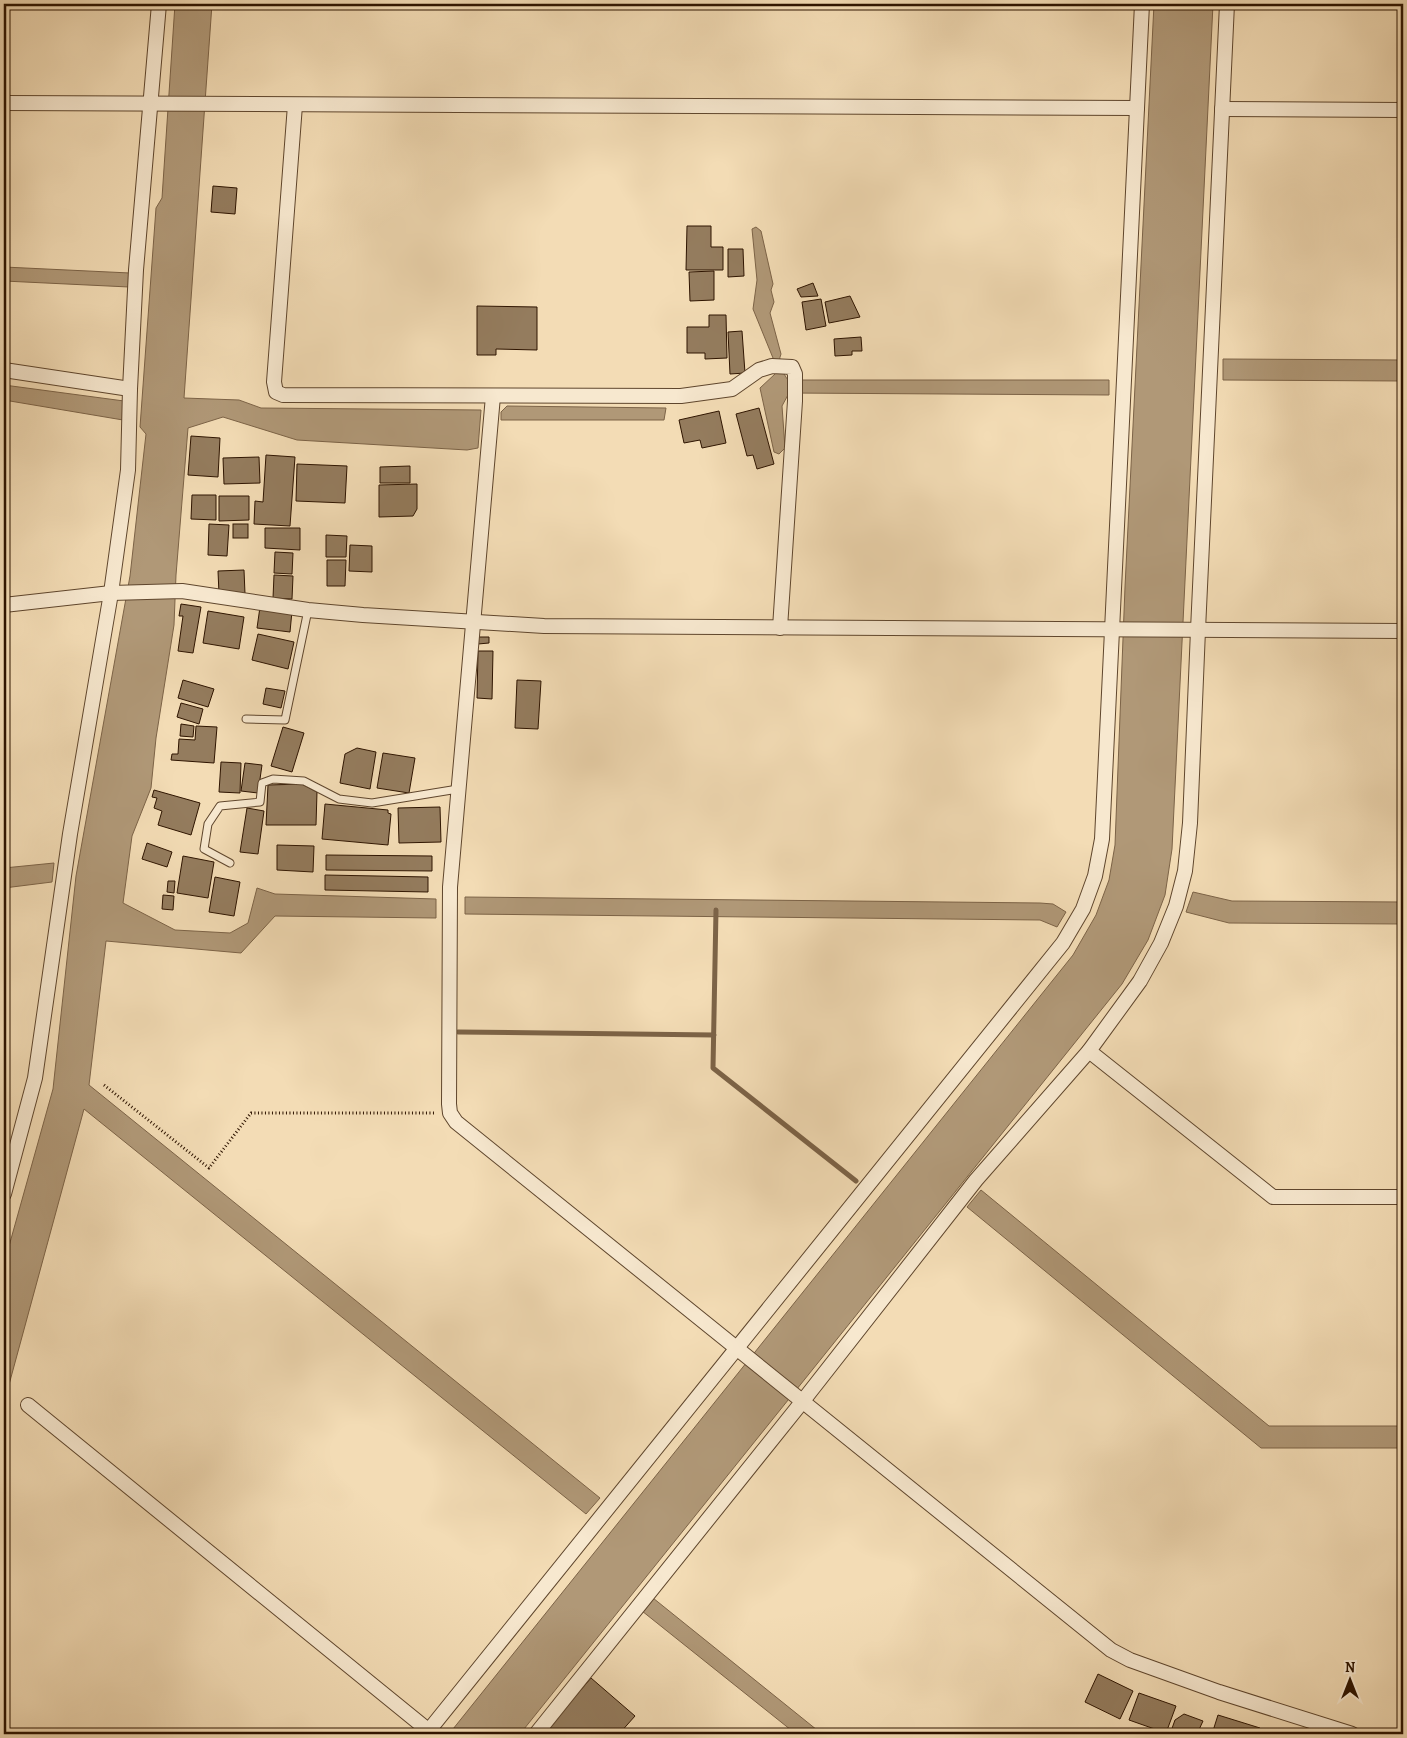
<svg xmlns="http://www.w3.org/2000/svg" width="1407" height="1738" font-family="Alegreya,serif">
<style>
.water{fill:#b09877;stroke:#7c6347}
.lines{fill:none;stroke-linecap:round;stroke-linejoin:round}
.stream{stroke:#7c6347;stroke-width:5}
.building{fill:#947c5e;stroke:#2e1400}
.lane-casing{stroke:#5f462d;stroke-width:9}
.street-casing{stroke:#5f462d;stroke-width:16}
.path{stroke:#2e1400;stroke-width:3;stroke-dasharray:1 2.5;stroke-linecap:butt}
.lane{stroke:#f7e8cf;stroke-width:7}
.street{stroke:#f7e8cf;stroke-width:14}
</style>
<rect width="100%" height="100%" fill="#f3dcb5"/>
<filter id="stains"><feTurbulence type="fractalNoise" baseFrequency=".004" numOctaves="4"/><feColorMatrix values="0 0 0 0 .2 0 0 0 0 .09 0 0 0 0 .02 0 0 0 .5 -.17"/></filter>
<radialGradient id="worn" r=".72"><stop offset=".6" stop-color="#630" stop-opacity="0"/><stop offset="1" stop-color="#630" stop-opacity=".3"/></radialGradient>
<g class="water">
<path d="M175 4H212L184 398 239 400 261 408 481 410 478 448 467 450 297 440 223 417 188 428 176 575 174 625 156 738 151 788 132 836 123 903 175 930 230 933 248 923 257 888 275 894 436 899V918L275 916 241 953 106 941 89 1085 600 1498 586 1514 84 1109 4 1403V1264L53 1089 76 876 130 576 146 434 140 427 156 208 162 198Z"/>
<path d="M1154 4H1213L1172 849 1165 895 1148 940 1122 984 520 1734H449L1073 955 1096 915 1109 880 1115 845 1125 587Z"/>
<path d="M756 227 761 231 773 284 771 290 774 302 770 313 781 354C777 363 783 373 788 380H1109V395L789 393 782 406 785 448 779 454 774 452 760 388 775 374 773 358 753 309 757 280 752 229Z"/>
<path d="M4 267 130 273 129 287 4 281Z"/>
<path d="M1223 359 1403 360V381L1223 380Z"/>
<path d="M4 385 124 401 123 420 4 400Z"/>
<path d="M507 406 666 408 664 420H501V412Z"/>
<path d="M54 863 52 882 4 888V868Z"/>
<path d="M1193 892 1232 901 1403 902V924L1229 923 1186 912Z"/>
<path d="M465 897 1040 903 1053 904 1066 912 1057 927 1040 920 465 914Z"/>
<path d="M981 1190 1269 1426H1403V1448H1261L967 1207Z"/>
<path d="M653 1598 822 1734H796L642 1611Z"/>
</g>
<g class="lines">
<g class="stream">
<path d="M716 910 713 1068 856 1181"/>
<path d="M458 1032 714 1035"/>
</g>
</g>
<g class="building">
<path d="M213 186 237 188 235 214 211 212Z"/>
<path d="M687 226H711V247H723V270H686Z"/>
<path d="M728 249H743L744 276 728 277Z"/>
<path d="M714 271V300L690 301 689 272Z"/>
<path d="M813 283 818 296 801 297 797 289Z"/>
<path d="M850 296 860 317 829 323 825 302Z"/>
<path d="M821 299 826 326 806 330 802 302Z"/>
<path d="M477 306 537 307V350L496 349V355H477Z"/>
<path d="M709 315H726L727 358 705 359V353H687V327H709Z"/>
<path d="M742 331 745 373 730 374 728 332Z"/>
<path d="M861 337 862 351H852V355L835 356 834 339Z"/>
<path d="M759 408 774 464 757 469 753 455 747 456 736 414Z"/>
<path d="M719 411 726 443 702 448 700 440 684 443 679 420Z"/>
<path d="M191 436 220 438 218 477 188 475Z"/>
<path d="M266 455 295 457 290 526 254 524 255 501 263 502Z"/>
<path d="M259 457 260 483 224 484 223 458Z"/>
<path d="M297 464 347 466 345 503 296 501Z"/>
<path d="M410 466V483H380V467Z"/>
<path d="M417 484V509L413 516 379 517V485Z"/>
<path d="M192 495H216V520L191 519Z"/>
<path d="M219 496H249V520L219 521Z"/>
<path d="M209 524 229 525 227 556 208 555Z"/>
<rect x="233" y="524" width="15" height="14"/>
<path d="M265 528H300V550L265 548Z"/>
<path d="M326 535 347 536 346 557H326Z"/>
<path d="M350 545 372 546V572L349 571Z"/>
<path d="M275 552 293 553 292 574 274 573Z"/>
<path d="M327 560H346L345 586H327Z"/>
<path d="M244 570 245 594H219L218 571Z"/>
<path d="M274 575 293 576 292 599 273 598Z"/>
<path d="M181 604 201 607 193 653 178 651 183 616H179Z"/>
<path d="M260 607 292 611 290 632 257 628Z"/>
<path d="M208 611 244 617 239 649 203 643Z"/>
<path d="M258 634 294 642 288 669 252 660Z"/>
<path d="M478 637H489V643L478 644Z"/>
<path d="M478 651H493L492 699 477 698Z"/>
<path d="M183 680 214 689 208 707 178 698Z"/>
<path d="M517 680 541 681 538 729 515 728Z"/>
<path d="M266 688 285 691 281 708 263 704Z"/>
<path d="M181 703 203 709 199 724 177 717Z"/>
<path d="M181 724 194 726 193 737 180 736Z"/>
<path d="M196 726 217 727 214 763 171 760 172 754H178L179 739 195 740Z"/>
<path d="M283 727 304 733 292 772 271 766Z"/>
<path d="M357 748 376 752 370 789 340 783 345 754Z"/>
<path d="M383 753 415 758 409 793 377 788Z"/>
<path d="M221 762 241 763 240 793 219 792Z"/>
<path d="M245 763 262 765 258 793 241 791Z"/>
<path d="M302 784 317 792 316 825H266L268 785Z"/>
<path d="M154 790 200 803 191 835 158 825 162 811 154 808 157 798 152 797Z"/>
<path d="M325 804 388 810V813L391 814 388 845 322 839Z"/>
<path d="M440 807 441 842 399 843 398 808Z"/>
<path d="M247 808 264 811 258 854 240 852Z"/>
<path d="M147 843 172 852 167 867 142 859Z"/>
<path d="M277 845 314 846 313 872 277 870Z"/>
<path d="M326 855 432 856V871L326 870Z"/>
<path d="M183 856 214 862 208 898 177 893Z"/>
<path d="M325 875 428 877V892L325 890Z"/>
<path d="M215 877 240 882 234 916 209 912Z"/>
<path d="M168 881H175L174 893 167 892Z"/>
<path d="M163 895 174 896 173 910 162 909Z"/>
<path d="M1098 1674 1133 1691 1120 1719 1085 1702Z"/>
<path d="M591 1678 635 1716 619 1734H543Z"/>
<path d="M1139 1693 1176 1706 1166 1733 1129 1720Z"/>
<path d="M1184 1714 1203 1721 1197 1734H1170L1175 1720Z"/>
<path d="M1218 1715 1260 1728 1258 1734H1212Z"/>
</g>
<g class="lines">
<defs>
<g id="lane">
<path d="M246 719 285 720 308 610"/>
<path d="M230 863 204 849 208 824 220 806 260 802 262 783 273 779 304 781 339 799 372 803 458 789"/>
</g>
<g id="street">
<path d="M4 103 1137 108"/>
<path d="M295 105 274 382 276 392 283 395 681 396 732 389 759 370 772 366 792 367 795 374V401L780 628"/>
<path d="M1222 109 1403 110"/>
<path d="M4 370 130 389"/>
<path d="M493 396 450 887 449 1104 450 1113 456 1122 1111 1650 1130 1660 1219 1692 1352 1734"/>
<path d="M4 605 111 593 182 591 308 610 363 615 544 626 1403 631"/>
<path d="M1089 1051 1273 1197H1403"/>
<path d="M4 1194 35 1078 70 834 111 593 128 470 130 389 136 270 159 4"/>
<path d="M28 1405 429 1731"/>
<path d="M426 1734 1063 943 1083 909 1095 876 1102 839 1142 4"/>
<path d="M536 1734 802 1402 976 1180 1089 1051 1140 981 1161 943 1176 906 1185 871 1190 823 1198 630 1227 4"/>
</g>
</defs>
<use href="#lane" class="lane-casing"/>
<use href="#street" class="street-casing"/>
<path class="path" d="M104 1085 209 1168 251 1113H435"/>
<use href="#lane" class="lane"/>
<use href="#street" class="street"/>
</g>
<rect width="1407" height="1738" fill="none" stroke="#f3dcb5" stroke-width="20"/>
<rect x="5" y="5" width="1397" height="1728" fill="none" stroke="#2e1400" stroke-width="2.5"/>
<rect x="10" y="10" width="1387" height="1718" fill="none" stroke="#2e1400"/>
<g transform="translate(1350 1680)" stroke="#f7e8cf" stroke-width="4" paint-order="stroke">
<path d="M0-4L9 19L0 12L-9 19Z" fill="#2e1400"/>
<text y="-8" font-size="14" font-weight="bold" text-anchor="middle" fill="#2e1400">N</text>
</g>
<rect width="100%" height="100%" filter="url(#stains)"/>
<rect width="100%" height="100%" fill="url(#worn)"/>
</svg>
